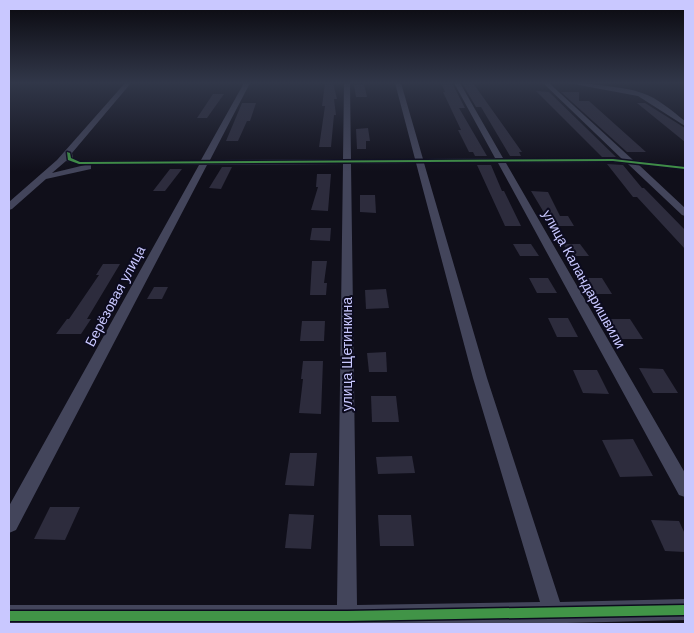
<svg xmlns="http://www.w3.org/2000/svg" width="694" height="633" font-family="Arial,sans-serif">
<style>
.building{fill:#2d2c3d}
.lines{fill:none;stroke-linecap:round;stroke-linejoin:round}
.street{fill:#43455b;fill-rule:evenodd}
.cycleway-casing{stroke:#0c0b1e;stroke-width:3}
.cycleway{fill:#419447;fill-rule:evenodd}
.labels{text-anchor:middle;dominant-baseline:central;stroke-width:4;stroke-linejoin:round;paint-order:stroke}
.street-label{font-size:14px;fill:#c9c8ff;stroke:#0c0b1e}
</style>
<rect width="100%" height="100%" fill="#100f1a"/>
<g class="building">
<path d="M325 83H333L337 99H334L336 115H334L331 147H319L325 106H322Z"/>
<path d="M441 83H452L465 108H459L487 156H475L473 152H469L458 130H461L443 92H445Z"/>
<path d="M462 83H473L522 152H519L521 156H510L481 107H476Z"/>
<path d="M364 84 367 97H356L354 85Z"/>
<path d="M536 91 549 92 616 157H602Z"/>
<path d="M561 92H579V101H589L646 152H627Z"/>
<path d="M213 94H224L207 118H197Z"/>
<path d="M242 103H256L250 121H247L238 141H226Z"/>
<path d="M637 103H645L685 128V142Z"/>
<path d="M368 128 370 141H366V149H357L356 129Z"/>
<path d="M607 164 623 165 642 188H644L685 230V249L637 197H633Z"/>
<path d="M477 165H491L502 191H504L521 226H505Z"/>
<path d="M222 167H232L221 189 209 188Z"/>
<path d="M170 169H182L165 191H153Z"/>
<path d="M317 174H331L328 211 311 210 318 187H316Z"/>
<path d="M531 191 548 192 560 216H568L574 226H552Z"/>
<path d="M360 195H375L376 213 360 212Z"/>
<path d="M312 228H331L330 241 310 240Z"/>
<path d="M513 244H531L539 256H520Z"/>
<path d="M563 244H580L589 256H571Z"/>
<path d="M312 261H327L324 283H327L326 295H310Z"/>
<path d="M103 264H120L87 319H91L81 334H56L67 319H69L99 275H96Z"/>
<path d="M529 278H548L557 293H537Z"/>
<path d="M583 278H602L612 294H593Z"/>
<path d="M154 287H168L162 299H147Z"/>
<path d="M386 289 389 308 366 309 365 290Z"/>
<path d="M548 318H568L578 337H557Z"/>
<path d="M609 319H630L643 339H621Z"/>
<path d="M302 321H325L324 341H300Z"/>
<path d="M386 352 387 372H369L367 353Z"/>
<path d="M303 361H323L321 414 299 413 303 379H301Z"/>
<path d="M639 368 663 369 678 393H653Z"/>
<path d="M573 370H597L609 394 583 393Z"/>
<path d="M371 396H396L399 422H372Z"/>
<path d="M633 439 653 476 620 477 602 440Z"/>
<path d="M290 453H317L314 486 285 485Z"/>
<path d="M412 456 415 473 378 474 376 457Z"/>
<path d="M50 507H80L65 540 34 539Z"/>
<path d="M289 514 314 515 311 549 285 548Z"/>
<path d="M378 515H411L414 546H380Z"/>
<path d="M651 520 679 521 685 534V552L665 551Z"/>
</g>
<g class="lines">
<g class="street">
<path d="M125 83H131L72 153 73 158 80 161 201 160 244 83H250L210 160 343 159 344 83H350L351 159H415L395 83H401L423 159 495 158 454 83H460L503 158 622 159 543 83H549L633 160 685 166V170L639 165 685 208V216L682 215 628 164 613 162 506 163 685 473V497L679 495 498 163H424L487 378 560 602 685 599V620L567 623 568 624H9V605H337L343 164 207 165 16 530 9 533V506L199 165H91V169L46 179 12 209 9 210V202L57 160ZM66 161 85 165 52 173ZM416 163 473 378 540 602 357 605 351 164Z"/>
<path d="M568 83C585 83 627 87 642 93 658 98 672 111 685 121V126L638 96Z"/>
</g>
<defs>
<g id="cycleway">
<path d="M67 152 70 153 71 158 80 162 613 159 685 167V169L613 161 79 164 68 160Z"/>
<path d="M685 605V615L347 621H9V611H347Z"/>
</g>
</defs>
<use href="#cycleway" class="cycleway-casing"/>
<use href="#cycleway" class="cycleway"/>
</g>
<linearGradient id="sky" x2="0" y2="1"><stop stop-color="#09080e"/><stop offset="0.48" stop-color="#313749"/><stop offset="1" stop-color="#313749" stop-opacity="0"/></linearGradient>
<rect width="694" height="172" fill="url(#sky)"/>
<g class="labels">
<g class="street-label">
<text transform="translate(584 279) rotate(61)">улица Каландаришвили</text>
<text transform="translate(115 296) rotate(-62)">Берёзовая улица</text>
<text transform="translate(347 354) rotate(-90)">улица Щетинкина</text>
</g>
</g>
<rect width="694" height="633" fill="none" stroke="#c9c8ff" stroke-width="20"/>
</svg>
